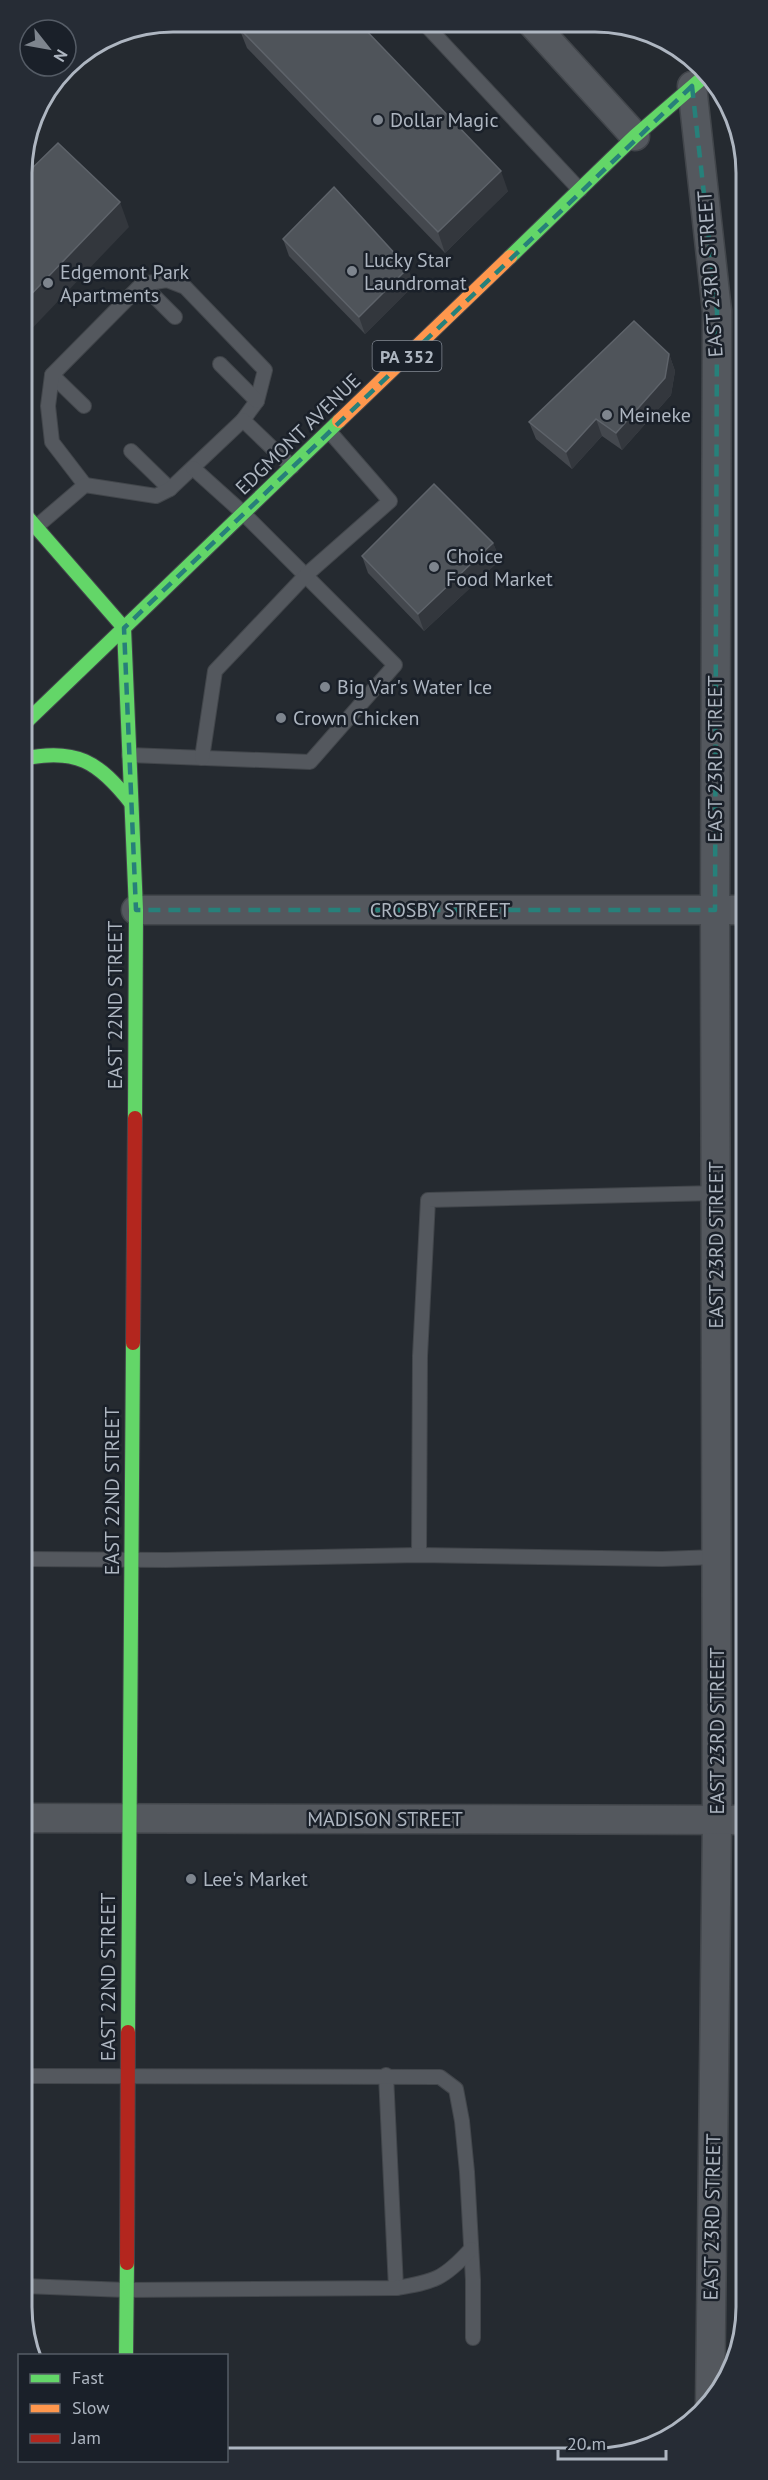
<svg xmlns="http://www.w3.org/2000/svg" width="768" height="2480" font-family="'PT Sans',sans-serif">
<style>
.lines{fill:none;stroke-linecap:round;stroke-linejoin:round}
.lane-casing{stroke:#42464b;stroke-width:16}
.street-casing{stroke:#42464b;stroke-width:31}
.fast-casing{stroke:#42464b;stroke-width:16}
.slow-casing{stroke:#42464b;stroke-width:16}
.jam-casing{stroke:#42464b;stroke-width:16}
.lane{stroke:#54585e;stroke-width:14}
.street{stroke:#54585e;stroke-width:28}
.fast{stroke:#63d668;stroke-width:14}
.slow{stroke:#ff974d;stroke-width:14}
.jam{stroke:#b3261e;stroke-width:14}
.wall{fill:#44484e}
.shaded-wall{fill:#33373d}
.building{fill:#4f545a;stroke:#5e636a;stroke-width:1.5}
.marked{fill:none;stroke:#27807a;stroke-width:4.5;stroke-dasharray:12 8;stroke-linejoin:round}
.poi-dot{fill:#7e858e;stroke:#1a2029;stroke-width:2}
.labels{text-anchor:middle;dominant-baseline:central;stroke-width:5;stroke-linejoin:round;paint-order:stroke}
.shield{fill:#1a2029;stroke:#828993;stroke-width:1.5}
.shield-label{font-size:18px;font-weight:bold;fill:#aeb6c1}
.poi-label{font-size:20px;fill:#aeb6c1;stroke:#1a2029;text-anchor:start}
.street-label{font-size:20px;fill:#aeb6c1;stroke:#1a2029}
.rim{fill:none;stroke:#aeb6c1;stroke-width:3}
</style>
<rect width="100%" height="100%" fill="#252a30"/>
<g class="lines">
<defs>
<g id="lane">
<path d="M424 23 580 190"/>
<path d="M142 284 167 280 185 287 265 370 257 401 243 420"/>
<path d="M220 364 257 401"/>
<path d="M52 375 84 406"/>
<path d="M131 451 170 489"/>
<path d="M85 485 52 442 48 406 52 375 142 284 175 317"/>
<path d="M36 527 85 485 156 496 170 489 243 420 292 467"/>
<path d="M129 755 310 762 395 665 243 513 193 468"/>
<path d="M202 758 215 671 306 575 390 501 329 431"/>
<path d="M419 1555 420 1356 428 1200 716 1193"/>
<path d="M23 1559 166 1560 419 1555 662 1559 716 1557"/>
<path d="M386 2075 396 2288"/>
<path d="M24 2076 440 2077 456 2089 462 2121 467 2172 473 2280V2338"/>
<path d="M24 2286 126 2290 396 2288C434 2282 444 2279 471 2249"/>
</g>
<g id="street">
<path d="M532 23 635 136"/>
<path d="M692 86 717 311 715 910 717 1821 710 2406"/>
<path d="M136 910H745"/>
<path d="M23 1818 746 1820"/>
</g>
<g id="fast">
<path d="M510 257 635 136 707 74"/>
<path d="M22 511 124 628"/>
<path d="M124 628 136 910 135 1118"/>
<path d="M22 726 339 421"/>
<path d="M22 759C76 747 99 762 131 803"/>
<path d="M128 2032 133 1343"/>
<path d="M126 2356 127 2263"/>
</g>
<path id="slow" d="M339 421 510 257"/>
<g id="jam">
<path d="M133 1343 135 1118"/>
<path d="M127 2263 128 2032"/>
</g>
</defs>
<use href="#lane" class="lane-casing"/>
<use href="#street" class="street-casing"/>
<use href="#fast" class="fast-casing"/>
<use href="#slow" class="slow-casing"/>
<use href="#jam" class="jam-casing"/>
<use href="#lane" class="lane"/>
<use href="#street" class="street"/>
<use href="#fast" class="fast"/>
<use href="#slow" class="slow"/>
<use href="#jam" class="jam"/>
</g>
<g class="wall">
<path d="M239 28 508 191 445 253 247 48Z"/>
<path d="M283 239 414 285 365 334 289 256Z"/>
<path d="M669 354 675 371 671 395 622 450 602 436 572 469 536 439 529 422Z"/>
<path d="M493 543 500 560 424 631 368 573 362 556Z"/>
</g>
<g class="shaded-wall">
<path d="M501 171 508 191 445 253 438 232Z"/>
<path d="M120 202 129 227 22 339 21 305Z"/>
<path d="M408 268 414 285 365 334 359 317Z"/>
<path d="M669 354 675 371 671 395 622 450 616 433Z"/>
<path d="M596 419 602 436 572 469 566 452Z"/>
<path d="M493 543 500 560 424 631 418 614Z"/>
</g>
<g class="building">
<path d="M246 21 358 22 501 171 438 232 239 28Z"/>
<path d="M58 143 120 202 21 305V179Z"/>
<path d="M334 187 408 268 359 317 283 239Z"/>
<path d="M634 321 669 354 665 378 616 433 596 419 566 452 529 422Z"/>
<path d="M434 484 493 543 418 614 362 556Z"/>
</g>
<path class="marked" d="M692 86 717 311 715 910H136L124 628Z"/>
<g class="poi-dot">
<circle cx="378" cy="120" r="6"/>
<circle cx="352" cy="271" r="6"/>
<circle cx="48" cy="283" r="6"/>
<circle cx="607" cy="415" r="6"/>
<circle cx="434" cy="567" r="6"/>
<circle cx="325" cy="687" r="6"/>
<circle cx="281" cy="718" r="6"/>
<circle cx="191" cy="1879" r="6"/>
</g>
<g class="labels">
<rect class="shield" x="372.5" y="341" width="69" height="30" rx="4.5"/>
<g class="shield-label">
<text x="407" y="356">PA 352</text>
</g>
<g class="poi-label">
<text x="390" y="120">Dollar Magic</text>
<text x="364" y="260">Lucky Star<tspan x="364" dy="23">Laundromat</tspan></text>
<text x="60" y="272">Edgemont Park<tspan x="60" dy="23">Apartments</tspan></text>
<text x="619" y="415">Meineke</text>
<text x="446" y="556">Choice<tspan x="446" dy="23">Food Market</tspan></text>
<text x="337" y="687">Big Var's Water Ice</text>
<text x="293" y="718">Crown Chicken</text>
<text x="203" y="1879">Lee's Market</text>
</g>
<g class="street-label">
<text transform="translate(710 274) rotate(-94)">EAST 23RD STREET</text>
<text transform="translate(298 434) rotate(-44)">EDGMONT AVENUE</text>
<text transform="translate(715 759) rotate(-90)">EAST 23RD STREET</text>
<text x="440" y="910">CROSBY STREET</text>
<text transform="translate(115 1005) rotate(-90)">EAST 22ND STREET</text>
<text transform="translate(716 1245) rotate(-90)">EAST 23RD STREET</text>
<text transform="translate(112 1491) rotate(-90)">EAST 22ND STREET</text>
<text transform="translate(717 1731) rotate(-90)">EAST 23RD STREET</text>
<text x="385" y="1819">MADISON STREET</text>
<text transform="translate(108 1977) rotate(-90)">EAST 22ND STREET</text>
<text transform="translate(712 2217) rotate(-89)">EAST 23RD STREET</text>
</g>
</g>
<path d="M0 0H768V2480H0ZM173 32H595A141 141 0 0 1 736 173V2307A141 141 0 0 1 595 2448H173A141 141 0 0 1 32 2307V173A141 141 0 0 1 173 32Z" fill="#262c35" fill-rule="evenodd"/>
<path class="rim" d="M173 32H595A141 141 0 0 1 736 173V2307A141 141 0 0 1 595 2448H173A141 141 0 0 1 32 2307V173A141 141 0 0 1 173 32Z"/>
<rect x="18" y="2354" width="210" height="108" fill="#1a2029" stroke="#555c66" stroke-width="1.5"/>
<rect x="30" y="2374" width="30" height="9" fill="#63d668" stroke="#555c66" stroke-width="1.5"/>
<text x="72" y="2384" font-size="18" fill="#aeb6c1">Fast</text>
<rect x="30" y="2404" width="30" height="9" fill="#ff974d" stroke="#555c66" stroke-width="1.5"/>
<text x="72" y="2414" font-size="18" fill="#aeb6c1">Slow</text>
<rect x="30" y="2434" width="30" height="9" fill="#b3261e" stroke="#555c66" stroke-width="1.5"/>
<text x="72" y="2444" font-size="18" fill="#aeb6c1">Jam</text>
<g transform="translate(48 48) rotate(121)"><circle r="28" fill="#1a2029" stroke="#555c66" stroke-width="1.5"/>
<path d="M0-4.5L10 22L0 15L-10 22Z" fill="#7e858e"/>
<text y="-9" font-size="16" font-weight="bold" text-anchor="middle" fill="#aeb6c1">N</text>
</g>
<path d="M558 2450v9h108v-9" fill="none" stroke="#aeb6c1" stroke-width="3"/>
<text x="567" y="2450" font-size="18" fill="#aeb6c1" stroke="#1a2029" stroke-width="4.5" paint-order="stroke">20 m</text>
</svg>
